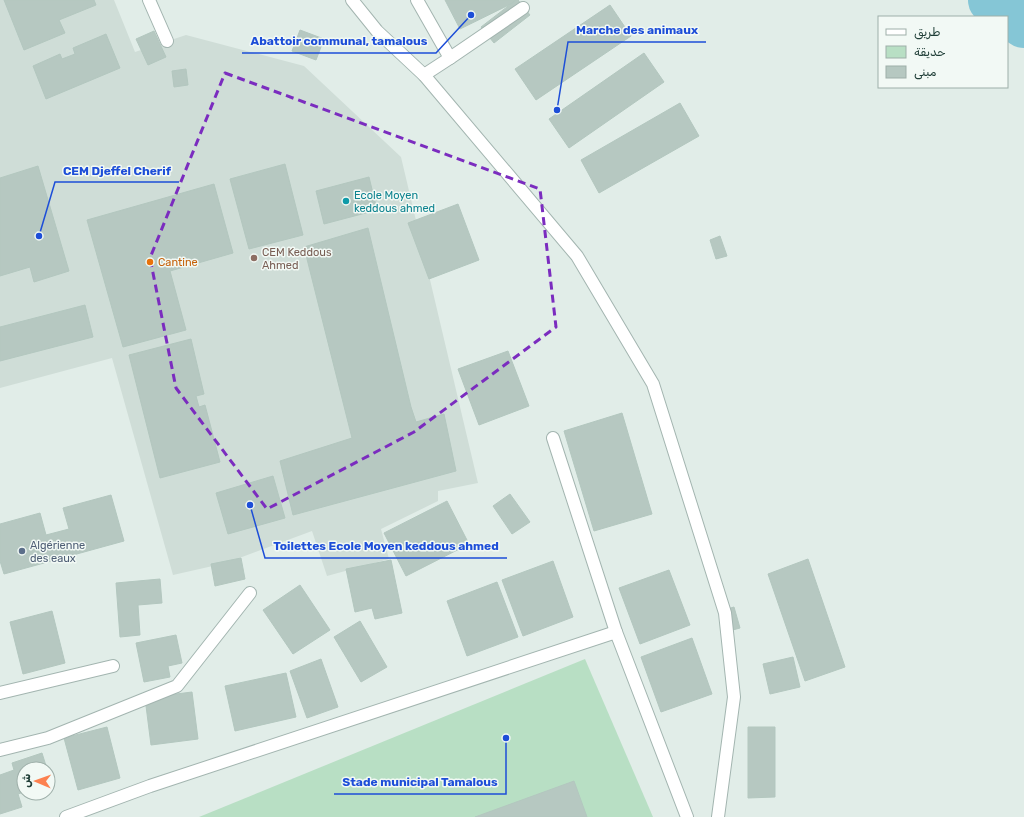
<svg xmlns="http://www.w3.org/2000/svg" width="1024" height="817" font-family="Rubik,'Noto Sans Arabic',sans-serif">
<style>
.built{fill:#cfddd7}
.green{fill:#b8dfc4}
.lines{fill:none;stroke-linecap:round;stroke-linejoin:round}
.river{stroke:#85c6d6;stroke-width:50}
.building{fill:#b6c8c1;stroke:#b3c7bf}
.lane-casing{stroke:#a3b5b0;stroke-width:14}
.street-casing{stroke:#a3b5b0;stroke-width:14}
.lane{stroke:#fff;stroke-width:12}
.street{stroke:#fff;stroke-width:12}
.marked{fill:none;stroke:#7b2cbf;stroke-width:3;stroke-dasharray:8 5;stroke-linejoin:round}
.culture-dot{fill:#0f9aa8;stroke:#f2f9f5;stroke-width:1.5}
.education-dot{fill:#8d6e63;stroke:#f2f9f5;stroke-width:1.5}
.food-dot{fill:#e8710a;stroke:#f2f9f5;stroke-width:1.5}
.service-dot{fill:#5c6f8a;stroke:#f2f9f5;stroke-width:1.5}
.labels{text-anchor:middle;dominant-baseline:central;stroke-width:3;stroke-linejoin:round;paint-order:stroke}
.culture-label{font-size:11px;fill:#0d838f;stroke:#f2f9f5;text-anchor:start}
.education-label{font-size:11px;fill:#785e54;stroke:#f2f9f5;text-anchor:start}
.food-label{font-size:11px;fill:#c56008;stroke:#f2f9f5;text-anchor:start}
.service-label{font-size:11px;fill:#4e5e75;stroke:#f2f9f5;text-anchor:start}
.leader{fill:none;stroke:#1d4ed8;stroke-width:1.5}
.callout-dot{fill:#1d4ed8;stroke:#f2f9f5;stroke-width:1.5}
.callout-label{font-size:12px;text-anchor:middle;font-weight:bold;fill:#1d4ed8;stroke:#f2f9f5;stroke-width:3;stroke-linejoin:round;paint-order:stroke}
</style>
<rect width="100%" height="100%" fill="#e1ede8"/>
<path class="built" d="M0 0H114L135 52 186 35 304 66 401 157 478 483 438 491V501L381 529 389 559 327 576 312 531 226 563 173 575 112 358 0 388Z"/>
<path class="green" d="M585 659 653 817H199Z"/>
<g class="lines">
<path class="river" d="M993 0 1024 23"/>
</g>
<g class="building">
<path d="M4 0H94L96 5 59 20 65 33 24 50Z"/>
<path d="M445 0H519L460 29Z"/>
<path d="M516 0H518L530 15 494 43 481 27Z"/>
<path d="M610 5 631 36 536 100 515 69Z"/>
<path d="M300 30 324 39 316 60 292 51Z"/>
<path d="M154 31 166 57 148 65 136 39Z"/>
<path d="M106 34 120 68 46 99 33 66 60 54 62 59 75 54 73 48Z"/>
<path d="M644 53 664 82 569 148 549 119Z"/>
<path d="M186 69 188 85 174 87 172 71Z"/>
<path d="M680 103 699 136 599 193 581 160Z"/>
<path d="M285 164 303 235 249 249 230 179Z"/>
<path d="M38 166 69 271 34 282 30 267 0 276V178Z"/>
<path d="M369 177 377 210 324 224 316 191Z"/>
<path d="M214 184 233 253 170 271 186 330 123 347 87 220Z"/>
<path d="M458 204 479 260 429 279 408 223Z"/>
<path d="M368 228 411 407 416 422 444 414 456 471 293 515 280 461 352 438 304 247Z"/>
<path d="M720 236 727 256 716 259 710 240Z"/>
<path d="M85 305 93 337 0 361V327Z"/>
<path d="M191 339 204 394 196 396 199 407 205 405 220 462 160 478 129 355Z"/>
<path d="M508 351 529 406 479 425 458 369Z"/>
<path d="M622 413 652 514 594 531 564 431Z"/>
<path d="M273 476 285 518 228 534 216 493Z"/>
<path d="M510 494 530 522 512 534 493 506Z"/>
<path d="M111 495 124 541 4 574 0 561V524L40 513 46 535 69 529 63 508Z"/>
<path d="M447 501 469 544 406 576 384 533Z"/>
<path d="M241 558 245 579 215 586 211 564Z"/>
<path d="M808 559 845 667 805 681 768 574Z"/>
<path d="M391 560 402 613 375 619 372 608 355 612 346 569Z"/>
<path d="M553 561 573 617 523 636 502 580Z"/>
<path d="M669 570 690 625 640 644 619 588Z"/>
<path d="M160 579 162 603 138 605 140 635 120 637 116 583Z"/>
<path d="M497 582 518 637 467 656 447 601Z"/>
<path d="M300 585 330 630 293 654 263 610Z"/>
<path d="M734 607 740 628 729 631 724 610Z"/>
<path d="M52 611 65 663 23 674 10 622Z"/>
<path d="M360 621 387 667 361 682 334 637Z"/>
<path d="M176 635 182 663 168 666 170 677 144 682 136 643Z"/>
<path d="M692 638 712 694 661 712 641 657Z"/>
<path d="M793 657 800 687 770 694 763 664Z"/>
<path d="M321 659 338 707 307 718 290 671Z"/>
<path d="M286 673 296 717 235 731 225 686Z"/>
<path d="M192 692 198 739 151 745 145 698Z"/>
<path d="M107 727 120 778 78 790 64 738Z"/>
<path d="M748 727H775V797L748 798Z"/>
<path d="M42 753 47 769H24V792L18 794 22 807 0 814V775L14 770 12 763Z"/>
<path d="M574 781 587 817H475Z"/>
</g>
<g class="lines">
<defs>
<g id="lane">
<path d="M417 0 450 58 424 75"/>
<path d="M450 58 523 8"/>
<path d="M0 693 113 666"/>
<path d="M0 750 48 738 177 686 250 593"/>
</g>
<g id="street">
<path d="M149 0 167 41"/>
<path d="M352 0 377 31 424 75 577 256 653 384 725 613 734 697 718 817"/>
<path d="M553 438 616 632"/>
<path d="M66 817 150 786 616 632 687 817"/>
</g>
</defs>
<use href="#lane" class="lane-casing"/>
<use href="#street" class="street-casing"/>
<use href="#lane" class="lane"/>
<use href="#street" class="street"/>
</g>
<path class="marked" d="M225 73 540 189 556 327 414 432 267 509 176 388 150 258Z"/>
<circle class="culture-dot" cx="346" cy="201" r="4"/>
<circle class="education-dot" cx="254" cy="258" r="4"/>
<circle class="food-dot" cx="150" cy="262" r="4"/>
<circle class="service-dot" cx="22" cy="551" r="4"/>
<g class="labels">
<g class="culture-label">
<text x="354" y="195">Ecole Moyen<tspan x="354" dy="13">keddous ahmed</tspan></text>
</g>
<g class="education-label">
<text x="262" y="252">CEM Keddous<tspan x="262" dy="13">Ahmed</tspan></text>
</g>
<g class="food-label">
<text x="158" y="262">Cantine</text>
</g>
<g class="service-label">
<text x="30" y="545">Algérienne<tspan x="30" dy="13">des eaux</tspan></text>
</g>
</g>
<path class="leader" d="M557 110L568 42H706M471 15L436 53H242M39 236L55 182H179M250 505L265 558H507M506 738L506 794H334"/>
<g class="callout-dot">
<circle cx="557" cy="110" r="4"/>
<circle cx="471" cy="15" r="4"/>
<circle cx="39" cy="236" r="4"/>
<circle cx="250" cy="505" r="4"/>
<circle cx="506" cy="738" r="4"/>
</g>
<g class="callout-label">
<text x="637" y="34">Marche des animaux</text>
<text x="339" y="45">Abattoir communal, tamalous</text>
<text x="117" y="175">CEM Djeffel Cherif</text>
<text x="386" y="550">Toilettes Ecole Moyen keddous ahmed</text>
<text x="420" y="786">Stade municipal Tamalous</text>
</g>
<rect x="878" y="16" width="130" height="72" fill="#f2f9f5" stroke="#9eafa9"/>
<rect x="886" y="29" width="20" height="6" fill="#ffffff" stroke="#9eafa9"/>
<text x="914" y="36" font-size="12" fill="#203f38">طريق</text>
<rect x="886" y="46" width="20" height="12" fill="#b8dfc4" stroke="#9eafa9"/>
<text x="914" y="56" font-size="12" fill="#203f38">حديقة</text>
<rect x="886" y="66" width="20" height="12" fill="#b6c8c1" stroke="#9eafa9"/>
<text x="914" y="76" font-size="12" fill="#203f38">مبنى</text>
<g transform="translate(36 781) rotate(272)"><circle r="19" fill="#f2f9f5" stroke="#9eafa9"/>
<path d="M0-3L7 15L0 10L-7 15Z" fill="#fc8150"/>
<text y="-6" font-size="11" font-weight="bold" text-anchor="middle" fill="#203f38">ش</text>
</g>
</svg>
